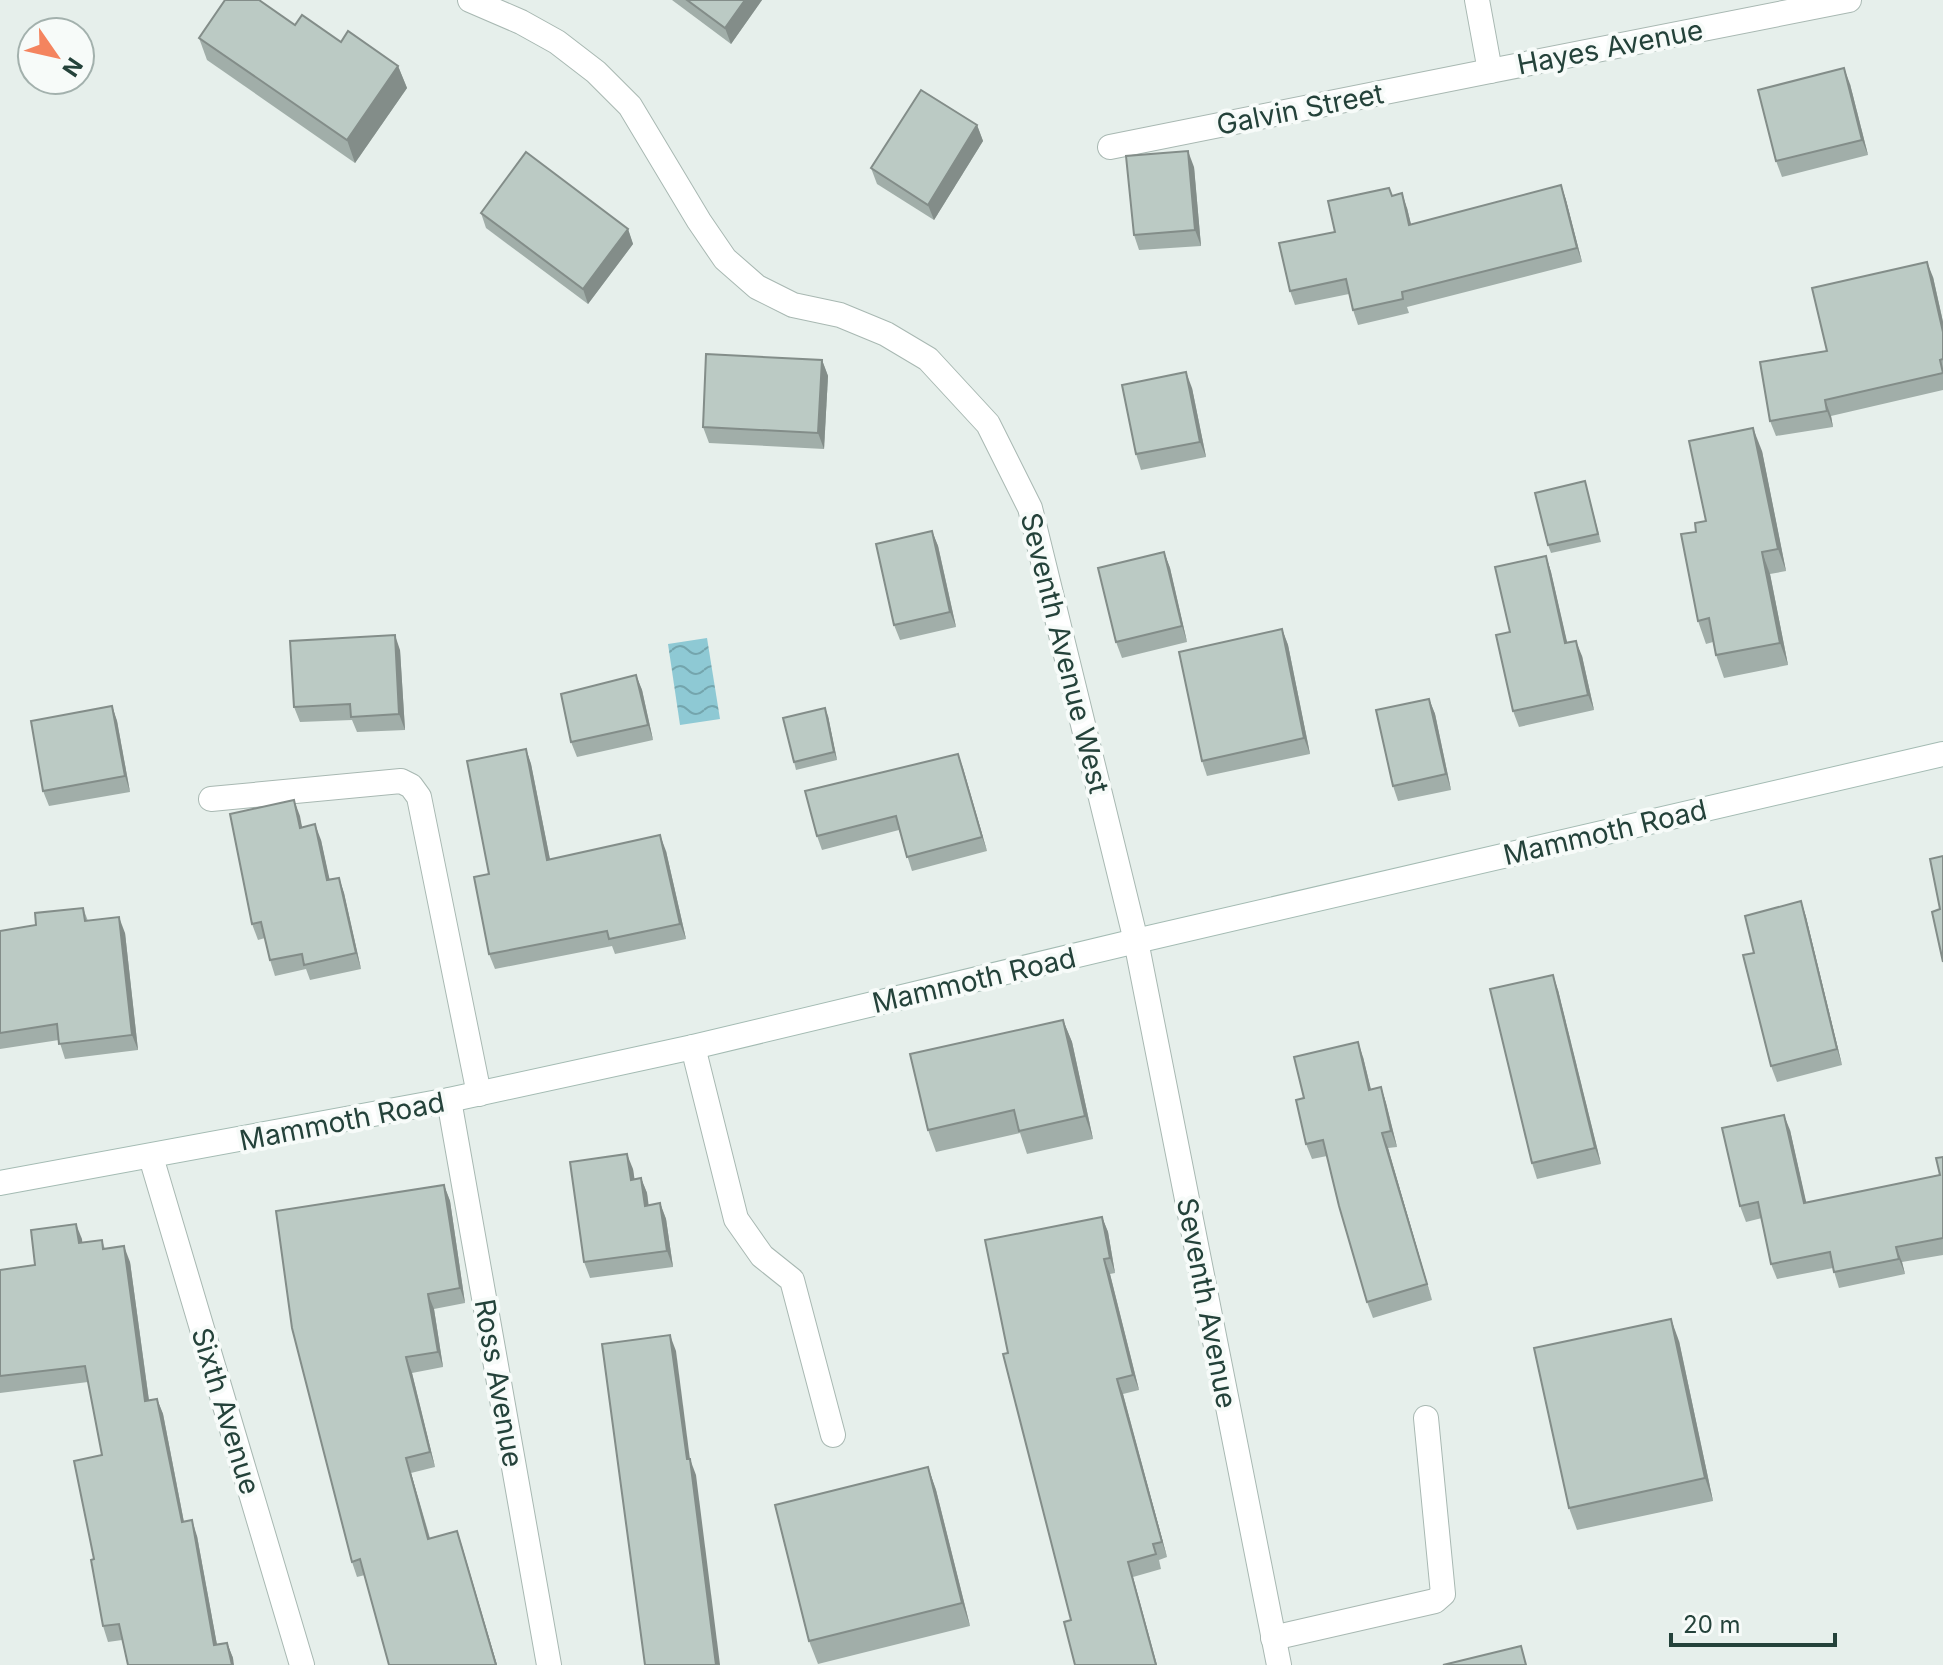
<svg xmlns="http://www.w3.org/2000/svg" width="1943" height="1665" font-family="Inter,sans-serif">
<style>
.water{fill:url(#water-waves)}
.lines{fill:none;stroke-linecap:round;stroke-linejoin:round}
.lane-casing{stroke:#a8b8b2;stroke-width:26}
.street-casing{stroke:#a8b8b2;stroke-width:26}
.secondary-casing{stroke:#a4bbb3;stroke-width:26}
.lane{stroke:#fff;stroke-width:24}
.street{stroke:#fff;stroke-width:24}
.secondary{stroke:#fff;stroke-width:24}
.wall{fill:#a1aea9}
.shaded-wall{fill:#838d89}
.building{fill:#bbcac4;stroke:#838d89;stroke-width:2}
.labels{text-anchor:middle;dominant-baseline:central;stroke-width:8;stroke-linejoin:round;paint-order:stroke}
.street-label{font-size:28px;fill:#24423a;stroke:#f7fbf9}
</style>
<defs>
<pattern id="water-waves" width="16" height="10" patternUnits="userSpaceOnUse" patternTransform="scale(2)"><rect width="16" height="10" fill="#8ec9d4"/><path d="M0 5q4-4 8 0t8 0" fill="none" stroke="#74a5ad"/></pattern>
</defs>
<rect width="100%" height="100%" fill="#e6efeb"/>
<path class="water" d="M707 638 720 719 680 725 668 644Z"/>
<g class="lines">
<defs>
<g id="lane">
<path d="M211 799 401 781 411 786 419 797 479 1094"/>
<path d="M693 1047 736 1219 762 1256 792 1280 833 1435"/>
<path d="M1273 1638 1435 1601 1443 1594 1426 1418"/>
</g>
<g id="street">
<path d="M470 0 521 22 557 42 596 72 630 106 699 221 725 259 757 287 793 305 840 315 886 334 928 359 988 424 1030 508 1136 941 1279 1665"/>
<path d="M1477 0 1490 71 1849 0"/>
<path d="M1110 147 1490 71"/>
<path d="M449 1100 549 1665"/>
<path d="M151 1157 302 1665"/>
</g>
<path id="secondary" d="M0 1183 449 1100 693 1047 1136 941 1943 754"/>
</defs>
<use href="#lane" class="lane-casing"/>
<use href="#street" class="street-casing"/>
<use href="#secondary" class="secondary-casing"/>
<use href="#lane" class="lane"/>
<use href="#street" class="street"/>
<use href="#secondary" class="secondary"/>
</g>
<g class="wall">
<path d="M672 0H762L731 44Z"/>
<path d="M295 25 398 66 407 88 355 163 207 60 199 38Z"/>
<path d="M1850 84 1868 155 1782 177 1776 161Z"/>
<path d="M977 125 983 141 934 220 877 184 871 168Z"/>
<path d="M1194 167 1201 246 1139 250 1134 235Z"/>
<path d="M1561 185 1566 200 1582 262 1407 307 1409 313 1358 325 1353 310 1349 294 1295 305 1290 291 1392 196 1407 208 1411 225Z"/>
<path d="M481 213 628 229 633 244 588 304 486 228Z"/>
<path d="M1933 277 1943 322V390L1831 416 1833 427 1776 436 1770 421 1827 351Z"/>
<path d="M822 360 828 376 824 449 709 443 703 427Z"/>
<path d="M1192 388 1206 457 1141 470 1136 454Z"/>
<path d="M1762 451 1786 571 1770 574 1788 665 1724 678 1716 655 1713 642 1706 644 1698 621 1706 521Z"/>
<path d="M1585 481 1601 542 1551 553 1548 545Z"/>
<path d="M932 531 938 546 956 627 900 640 894 625Z"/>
<path d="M1164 552 1170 568 1187 642 1122 658 1116 642Z"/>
<path d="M1546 556 1551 572 1567 643 1582 656 1594 710 1519 727 1513 711 1510 632Z"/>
<path d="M1282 629 1288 645 1310 754 1207 776 1202 761Z"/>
<path d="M400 650 405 730 357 732 352 720 300 722 294 707Z"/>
<path d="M636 675 642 690 653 740 577 757 571 742Z"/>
<path d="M1429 699 1435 714 1451 790 1398 801 1393 786Z"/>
<path d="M112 706 117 721 130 792 49 806 43 791Z"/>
<path d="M828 716 837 760 796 770 794 762Z"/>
<path d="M526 749 531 764 550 859 666 851 686 939 615 954 612 946 495 969 489 954V874Z"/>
<path d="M958 754 987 851 912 871 899 830 822 850 817 836Z"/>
<path d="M294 800 302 827 321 840 329 879 339 878 344 893 361 969 310 980 306 969 275 976 270 960 265 938 258 940 252 924Z"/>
<path d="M1801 901 1806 917 1842 1065 1777 1082 1771 1066 1754 953Z"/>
<path d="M83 908 88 921 125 933 138 1050 65 1059 59 1040 0 1049V931L36 925Z"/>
<path d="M1558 990 1601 1164 1537 1179 1532 1163Z"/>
<path d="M1063 1020 1072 1042 1093 1139 1027 1154 1020 1133 936 1152 928 1130Z"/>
<path d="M1363 1057 1371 1090 1381 1087 1386 1103 1397 1147 1388 1148 1432 1300 1373 1318 1367 1302 1327 1156 1312 1159 1306 1144 1304 1098Z"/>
<path d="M1790 1130 1806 1203 1940 1175 1943 1157V1255L1902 1262 1905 1274 1839 1288 1833 1268 1777 1279 1771 1264 1762 1218 1746 1222 1740 1206Z"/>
<path d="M633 1169 634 1179 641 1178 647 1193 648 1206 660 1203 666 1219 673 1267 590 1278 584 1262Z"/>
<path d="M444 1185 450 1201 465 1303 434 1309 443 1367 412 1373 435 1467 411 1473 430 1538 457 1531 497 1665H389L365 1575 357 1577 352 1562Z"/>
<path d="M1102 1217 1108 1232 1115 1273 1110 1274 1139 1390 1123 1394 1167 1557 1159 1560 1161 1569 1133 1577 1071 1620 1008 1353Z"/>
<path d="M82 1239V1243L102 1240 105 1249 130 1262 149 1400 157 1399 163 1414 184 1522 197 1536 217 1645 227 1643 233 1658 122 1640 108 1642 103 1626 94 1559 102 1455 88 1382 0 1393V1270L35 1265Z"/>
<path d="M1679 1341 1713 1501 1577 1530 1569 1508Z"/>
<path d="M928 1467 936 1490 970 1626 818 1664 809 1641Z"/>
</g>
<g class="shaded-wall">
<path d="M745 0H762L731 44 725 28Z"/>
<path d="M398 66 407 88 355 163 347 140Z"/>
<path d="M1844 68 1850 84 1868 155 1862 140Z"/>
<path d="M977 125 983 141 934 220 928 205Z"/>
<path d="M1188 151 1194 167 1201 246 1195 230Z"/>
<path d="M1561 185 1566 200 1582 262 1577 248Z"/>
<path d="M1402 193 1407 208 1415 240 1409 225Z"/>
<path d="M628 229 633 244 588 304 583 289Z"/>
<path d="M1927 262 1933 277 1943 322V332Z"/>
<path d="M822 360 828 376 824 449 818 433Z"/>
<path d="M1186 372 1192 388 1206 457 1200 442Z"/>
<path d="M1825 400 1831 416 1833 427 1827 411Z"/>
<path d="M1753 428 1762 451 1786 571 1778 549Z"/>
<path d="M932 531 938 546 956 627 950 612Z"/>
<path d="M1164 552 1170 568 1187 642 1182 626Z"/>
<path d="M1762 552 1770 574 1788 665 1780 643Z"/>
<path d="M1546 556 1551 572 1571 659 1565 643Z"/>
<path d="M1282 629 1288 645 1310 754 1304 738Z"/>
<path d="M395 635 400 650 405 730 399 714Z"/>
<path d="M1576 641 1582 656 1594 710 1588 695Z"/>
<path d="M636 675 642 690 653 740 648 725Z"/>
<path d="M1429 699 1435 714 1451 790 1446 774Z"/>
<path d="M112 706 117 721 130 792 125 776Z"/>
<path d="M825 708 828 716 837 760 834 752Z"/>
<path d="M526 749 531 764 553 875 547 860Z"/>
<path d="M958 754 963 768 987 851 982 837Z"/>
<path d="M294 800 300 816 305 843 300 828Z"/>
<path d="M315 824 321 840 333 895 327 880Z"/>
<path d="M660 835 666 851 686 939 680 924Z"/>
<path d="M339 878 344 893 361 969 356 953Z"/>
<path d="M1801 901 1806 917 1842 1065 1837 1049Z"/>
<path d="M119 917 125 933 138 1050 132 1035Z"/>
<path d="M1553 975 1558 990 1601 1164 1595 1148Z"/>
<path d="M1063 1020 1072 1042 1093 1139 1085 1116Z"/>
<path d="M1358 1042 1363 1057 1375 1106 1369 1090Z"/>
<path d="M1381 1087 1386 1103 1397 1147 1391 1131Z"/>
<path d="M1784 1115 1790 1130 1810 1219 1804 1203Z"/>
<path d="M1382 1133 1388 1148 1432 1300 1427 1284Z"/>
<path d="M627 1154 633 1169 637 1195 631 1180Z"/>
<path d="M641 1178 647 1193 651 1222 645 1206Z"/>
<path d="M444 1185 450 1201 465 1303 460 1288Z"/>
<path d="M660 1203 666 1219 673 1267 667 1251Z"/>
<path d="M1102 1217 1108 1232 1115 1273 1110 1258Z"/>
<path d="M76 1224 82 1239 84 1259 79 1243Z"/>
<path d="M124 1246 130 1262 151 1416 145 1401Z"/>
<path d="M1896 1247 1902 1262 1905 1274 1899 1259Z"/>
<path d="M1104 1259 1110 1274 1139 1390 1133 1375Z"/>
<path d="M428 1294 434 1309 443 1367 438 1352Z"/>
<path d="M1671 1319 1679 1341 1713 1501 1705 1478Z"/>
<path d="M670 1335 676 1351 692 1475 687 1459Z"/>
<path d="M406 1357 412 1373 435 1467 430 1452Z"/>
<path d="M1117 1379 1123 1394 1167 1557 1162 1542Z"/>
<path d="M157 1399 163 1414 187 1538 182 1522Z"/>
<path d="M406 1458 411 1473 434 1554 428 1539Z"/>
<path d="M690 1459 696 1475 720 1665H716Z"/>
<path d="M928 1467 936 1490 970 1626 962 1603Z"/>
<path d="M192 1520 197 1536 220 1661 214 1645Z"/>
<path d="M457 1531 462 1546 497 1665H496Z"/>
<path d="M1128 1562 1133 1577 1157 1665H1156Z"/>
<path d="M227 1643 233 1658 234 1665H232Z"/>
</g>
<g class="building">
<path d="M225 0H259L295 25 302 15 341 42 348 31 398 66 347 140 199 38Z"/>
<path d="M687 0H745L725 28Z"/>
<path d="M1844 68 1862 140 1776 161 1758 90Z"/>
<path d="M921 90 977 125 928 205 871 168Z"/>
<path d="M1188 151 1195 230 1134 235 1126 156Z"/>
<path d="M526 152 628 229 583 289 481 213Z"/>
<path d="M1561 185 1577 248 1402 292 1403 299 1353 310 1346 279 1290 291 1279 243 1335 232 1328 201 1389 188 1392 196 1402 193 1409 225Z"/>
<path d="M1927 262 1943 332V359L1940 360 1943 373 1825 400 1827 411 1770 421 1760 362 1827 351 1812 288Z"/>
<path d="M706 354 822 360 818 433 703 427Z"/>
<path d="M1186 372 1200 442 1136 454 1122 385Z"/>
<path d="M1753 428 1778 549 1762 552 1780 643 1716 655 1709 618 1698 621 1681 534 1696 532 1695 523 1706 521 1689 441Z"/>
<path d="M1585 481 1598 534 1548 545 1535 493Z"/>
<path d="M932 531 950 612 894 625 876 544Z"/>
<path d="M1164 552 1182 626 1116 642 1098 568Z"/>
<path d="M1546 556 1565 643 1576 641 1588 695 1513 711 1496 635 1510 632 1495 567Z"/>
<path d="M1282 629 1304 738 1202 761 1179 652Z"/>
<path d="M395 635 399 714 351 717 350 704 294 707 290 641Z"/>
<path d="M636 675 648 725 571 742 561 694Z"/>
<path d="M1429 699 1446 774 1393 786 1376 710Z"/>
<path d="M112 706 125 776 43 791 31 721Z"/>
<path d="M825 708 834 752 794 762 783 718Z"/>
<path d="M526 749 547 860 660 835 680 924 609 939 607 931 489 954 474 877 489 874 467 761Z"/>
<path d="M958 754 982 837 907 857 896 816 817 836 805 791Z"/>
<path d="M294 800 300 828 315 824 327 880 339 878 356 953 304 965 302 954 270 960 261 922 252 924 230 814Z"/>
<path d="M1943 856V962L1932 912 1940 909 1930 859Z"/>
<path d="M1801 901 1837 1049 1771 1066 1743 955 1754 953 1745 916Z"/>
<path d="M83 908 85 921 119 917 132 1035 59 1044 57 1024 0 1033V931L36 925 35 913Z"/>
<path d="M1553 975 1595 1148 1532 1163 1490 989Z"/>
<path d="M1063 1020 1085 1116 1019 1131 1014 1110 928 1130 910 1054Z"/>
<path d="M1358 1042 1369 1090 1381 1087 1391 1131 1382 1133 1427 1284 1367 1302 1339 1206 1323 1140 1306 1144 1296 1100 1304 1098 1294 1057Z"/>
<path d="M1784 1115 1804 1203 1940 1175 1936 1158 1943 1157V1238L1896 1247 1899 1259 1834 1272 1830 1252 1771 1264 1758 1202 1740 1206 1722 1128Z"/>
<path d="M627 1154 631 1180 641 1178 645 1206 660 1203 667 1251 584 1262 570 1162Z"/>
<path d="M444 1185 460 1288 428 1294 438 1352 406 1357 430 1452 406 1458 428 1539 457 1531 496 1665H389L360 1559 352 1562 292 1328 276 1211Z"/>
<path d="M1102 1217 1110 1258 1104 1259 1133 1375 1117 1379 1162 1542 1153 1544 1156 1554 1128 1562 1156 1665H1075L1064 1622 1071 1620 1003 1354 1008 1353 985 1240Z"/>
<path d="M76 1224 79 1243 102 1240 103 1249 124 1246 145 1401 157 1399 182 1522 192 1520 214 1645 227 1643 232 1665H128L119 1624 103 1626 91 1560 94 1559 74 1461 102 1455 85 1366 0 1376V1270L35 1265 31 1230Z"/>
<path d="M1671 1319 1705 1478 1569 1508 1534 1348Z"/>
<path d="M670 1335 687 1459H690L716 1665H645L602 1344Z"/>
<path d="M928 1467 962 1603 809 1641 775 1505Z"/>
<path d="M1521 1646 1526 1665H1443Z"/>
</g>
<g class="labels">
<g class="street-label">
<text transform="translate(1610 47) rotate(-11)">Hayes Avenue</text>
<text transform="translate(1300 109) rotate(-11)">Galvin Street</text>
<text transform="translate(1065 653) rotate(76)">Seventh Avenue West</text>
<text transform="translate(1605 832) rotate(-13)">Mammoth Road</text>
<text transform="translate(974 980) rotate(-13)">Mammoth Road</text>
<text transform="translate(342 1121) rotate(-11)">Mammoth Road</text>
<text transform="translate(1207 1303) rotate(79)">Seventh Avenue</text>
<text transform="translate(499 1383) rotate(80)">Ross Avenue</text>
<text transform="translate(226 1411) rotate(73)">Sixth Avenue</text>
</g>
</g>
<g transform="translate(56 56) rotate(124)"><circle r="38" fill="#f7fbf9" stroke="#a3b1ad" stroke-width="2"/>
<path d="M0-6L14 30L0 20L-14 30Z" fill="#f4845f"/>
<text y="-12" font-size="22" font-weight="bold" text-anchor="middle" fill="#24423a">N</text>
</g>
<path d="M1671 1633v12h164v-12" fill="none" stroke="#24423a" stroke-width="4"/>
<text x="1683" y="1633" font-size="24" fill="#24423a" stroke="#f7fbf9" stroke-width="6" paint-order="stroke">20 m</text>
</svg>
